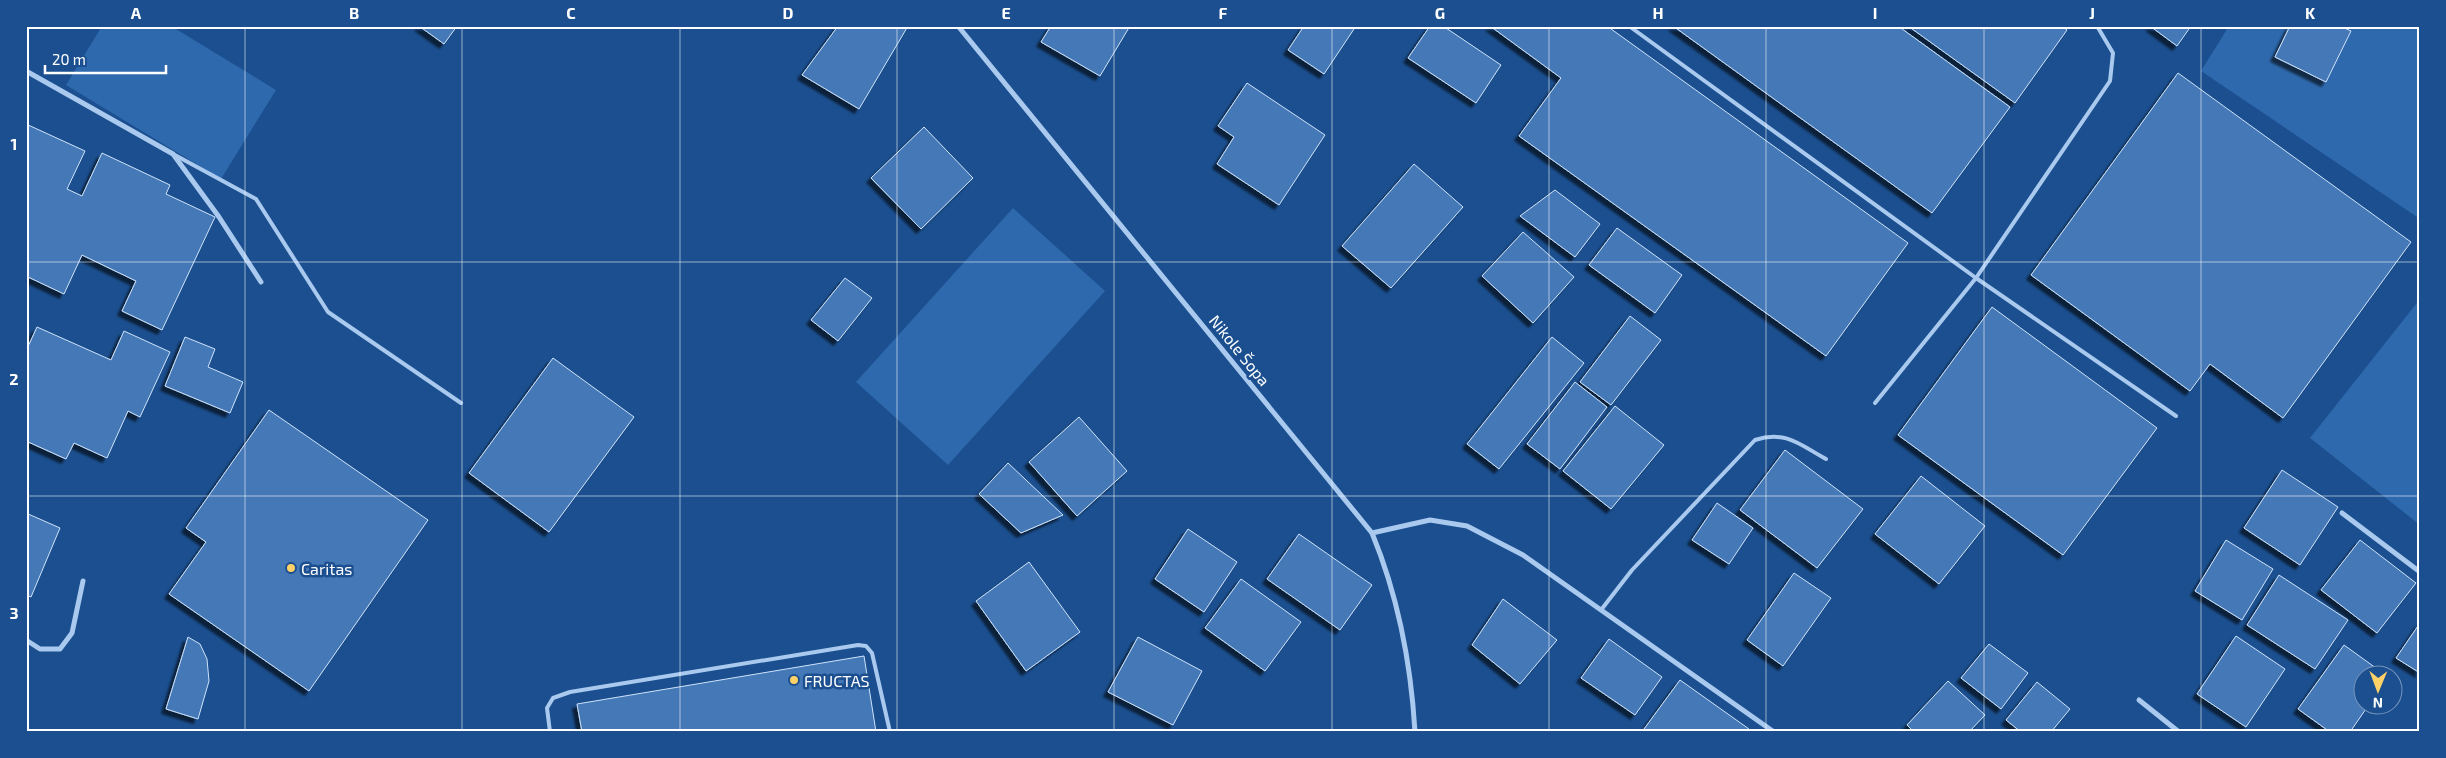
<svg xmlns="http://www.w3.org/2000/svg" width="2446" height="758" font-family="'Exo 2',sans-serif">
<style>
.green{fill:#2e69ad}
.building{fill:#4478b7;stroke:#cfe3fa;filter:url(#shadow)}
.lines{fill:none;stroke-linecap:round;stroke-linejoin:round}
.service{stroke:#a9c9ee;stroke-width:4}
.minor{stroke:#a9c9ee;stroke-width:5}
.grid{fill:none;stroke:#fff;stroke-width:1;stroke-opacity:0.55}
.poi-dot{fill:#ffd166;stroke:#1b4f8f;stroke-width:2}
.labels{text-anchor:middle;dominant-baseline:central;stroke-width:5;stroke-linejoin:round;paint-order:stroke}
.street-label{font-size:16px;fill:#fff;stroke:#1b4f8f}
.poi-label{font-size:16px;fill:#fff;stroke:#1b4f8f;text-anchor:start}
.neatline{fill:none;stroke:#fff;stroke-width:2}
.grid-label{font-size:16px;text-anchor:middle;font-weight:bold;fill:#fff}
</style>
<defs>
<filter id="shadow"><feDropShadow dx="-4.5" dy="4.5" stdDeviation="1" flood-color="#0009"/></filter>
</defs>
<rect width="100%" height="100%" fill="#1b4f8f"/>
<g class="green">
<path d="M102 26H171L276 90 221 179 66 85Z"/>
<path d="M2229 26H2420V219L2201 71Z"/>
<path d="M1013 208 1105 291 948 465 856 382Z"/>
<path d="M2420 299V525L2310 438Z"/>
</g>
<g class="building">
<path d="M419 26H457L444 44Z"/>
<path d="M838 26H908L859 109 802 75Z"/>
<path d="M1051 26H1130L1100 76 1041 42Z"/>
<path d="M1304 26H1356L1324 74 1288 50Z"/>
<path d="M1430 26H1443L1501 65 1476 103 1408 58Z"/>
<path d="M1490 26H1607L1908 243 1826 356 1519 136 1561 78Z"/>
<path d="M1673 26H1898L2010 107 1932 213Z"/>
<path d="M1908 26H2062L2067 30 2015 103Z"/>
<path d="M2150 26H2191L2177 46Z"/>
<path d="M2290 26H2340L2351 31 2326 82 2275 57Z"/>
<path d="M2178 73 2411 242 2283 418 2210 364 2190 391 2031 275Z"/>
<path d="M1247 83 1325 135 1279 205 1217 164 1234 137 1218 126Z"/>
<path d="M26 124 85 151 67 189 82 196 102 153 170 185 166 194 215 217 162 330 122 311 136 281 82 255 64 294 26 276Z"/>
<path d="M924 127 973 178 921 229 871 178Z"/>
<path d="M1414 164 1463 207 1391 288 1342 246Z"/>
<path d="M1555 190 1600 224 1575 257 1520 216Z"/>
<path d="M1617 228 1682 275 1655 313 1589 265Z"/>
<path d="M1523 232 1574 277 1533 323 1482 276Z"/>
<path d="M845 278 872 298 838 341 811 320Z"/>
<path d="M1992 307 2157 428 2063 555 1898 435Z"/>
<path d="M1630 316 1661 340 1611 405 1580 382Z"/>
<path d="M37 327 111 360 124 331 170 352 140 417 128 411 107 458 74 443 66 459 26 441V351Z"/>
<path d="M185 337 215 349 208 367 243 382 230 413 165 386Z"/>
<path d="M1552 337 1584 363 1499 469 1467 444Z"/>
<path d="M553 358 634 417 549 532 469 473Z"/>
<path d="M1575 382 1607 407 1560 469 1527 444Z"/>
<path d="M1615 406 1664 445 1611 509 1563 471Z"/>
<path d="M269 410 428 520 309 691 169 594 206 542 186 528Z"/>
<path d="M1079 417 1127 471 1077 516 1029 462Z"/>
<path d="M1785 450 1863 509 1817 568 1740 510Z"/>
<path d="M1008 463 1063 515 1021 533 979 494Z"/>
<path d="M2282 470 2338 507 2300 565 2244 528Z"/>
<path d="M1921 476 1985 526 1939 584 1875 534Z"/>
<path d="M1717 503 1753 528 1729 564 1692 540Z"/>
<path d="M26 513 60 528 31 597 26 595Z"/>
<path d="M1188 529 1237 562 1204 612 1155 579Z"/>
<path d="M1299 534 1372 585 1340 630 1267 579Z"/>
<path d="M2226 540 2273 569 2242 620 2195 591Z"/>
<path d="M2360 540 2416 583 2377 633 2321 590Z"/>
<path d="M1029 562 1080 632 1026 671 976 601Z"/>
<path d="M1794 573 1831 598 1783 666 1747 640Z"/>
<path d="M2279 575 2348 620 2315 669 2247 625Z"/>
<path d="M1241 579 1301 622 1265 671 1205 628Z"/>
<path d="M1503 599 1557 640 1520 684 1472 645Z"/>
<path d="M2420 623V673L2396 658Z"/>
<path d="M2236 636 2285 669 2246 727 2197 694Z"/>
<path d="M188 637 200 644 207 659 209 681 198 719 166 709Z"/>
<path d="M1138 637 1202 671 1173 725 1108 692Z"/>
<path d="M1609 639 1662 677 1635 715 1581 678Z"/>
<path d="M1989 644 2028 673 2001 709 1961 678Z"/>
<path d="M2344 645 2387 676H2364V706H2368L2350 732H2330L2298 709Z"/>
<path d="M864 656 876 732H582L577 704Z"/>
<path d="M1680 680 1749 729 1747 732H1648L1644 729Z"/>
<path d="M1948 681 1985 715 1969 732H1914L1907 725Z"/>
<path d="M2037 682 2070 709 2051 732H2021L2006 720Z"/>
</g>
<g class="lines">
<g class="service">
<path d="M1629 26 1976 278 2176 416"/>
<path d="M173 154 256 199 328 312 461 403"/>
<path d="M1875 403 1976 278 2110 81 2113 53 2097 26"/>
<path d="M1601 610 1632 570 1755 440C1786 430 1800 445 1826 459"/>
<path d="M550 732 547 708 553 698 570 692 858 645 866 646 872 653 890 732"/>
</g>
<g class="minor">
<path d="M958 26 1372 533C1398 596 1411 664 1415 732"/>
<path d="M26 71 173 154 219 217 261 282"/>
<path d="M2342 513 2420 572"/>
<path d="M1372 533 1430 520 1467 526 1523 555 1774 732"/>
<path d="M26 640 40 649H60L72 633 83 581"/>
<path d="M2139 700 2179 732"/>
</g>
</g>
<path class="grid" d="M245 26V732M462 26V732M680 26V732M897 26V732M1114 26V732M1332 26V732M1549 26V732M1766 26V732M1984 26V732M2201 26V732M26 262H2420M26 496H2420"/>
<g class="poi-dot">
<circle cx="291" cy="568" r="5"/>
<circle cx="794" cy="680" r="5"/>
</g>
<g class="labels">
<g class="street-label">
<text transform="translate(1240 350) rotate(51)">Nikole Šopa</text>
</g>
<g class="poi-label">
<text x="301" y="568">Caritas</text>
<text x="804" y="680">FRUCTAS</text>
</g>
</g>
<rect width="2446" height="758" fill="none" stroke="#1b4f8f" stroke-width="55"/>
<g transform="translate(2378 690) rotate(181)"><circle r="24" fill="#1b4f8f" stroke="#7695bc"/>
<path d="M0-4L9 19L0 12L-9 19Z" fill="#ffd166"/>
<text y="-8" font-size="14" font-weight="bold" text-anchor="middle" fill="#ffffff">N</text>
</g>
<path d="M45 65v8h121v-8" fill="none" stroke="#ffffff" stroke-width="2.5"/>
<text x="52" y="65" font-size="15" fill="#ffffff" stroke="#1b4f8f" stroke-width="4" paint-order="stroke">20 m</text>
<rect x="28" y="28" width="2390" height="702" class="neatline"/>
<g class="grid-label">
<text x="136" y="19">A</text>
<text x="354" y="19">B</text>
<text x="571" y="19">C</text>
<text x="788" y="19">D</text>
<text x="1006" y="19">E</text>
<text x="1223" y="19">F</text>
<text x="1440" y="19">G</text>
<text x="1658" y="19">H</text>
<text x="1875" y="19">I</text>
<text x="2092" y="19">J</text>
<text x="2310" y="19">K</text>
<text x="14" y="150">1</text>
<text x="14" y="385">2</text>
<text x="14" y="619">3</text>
</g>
</svg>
